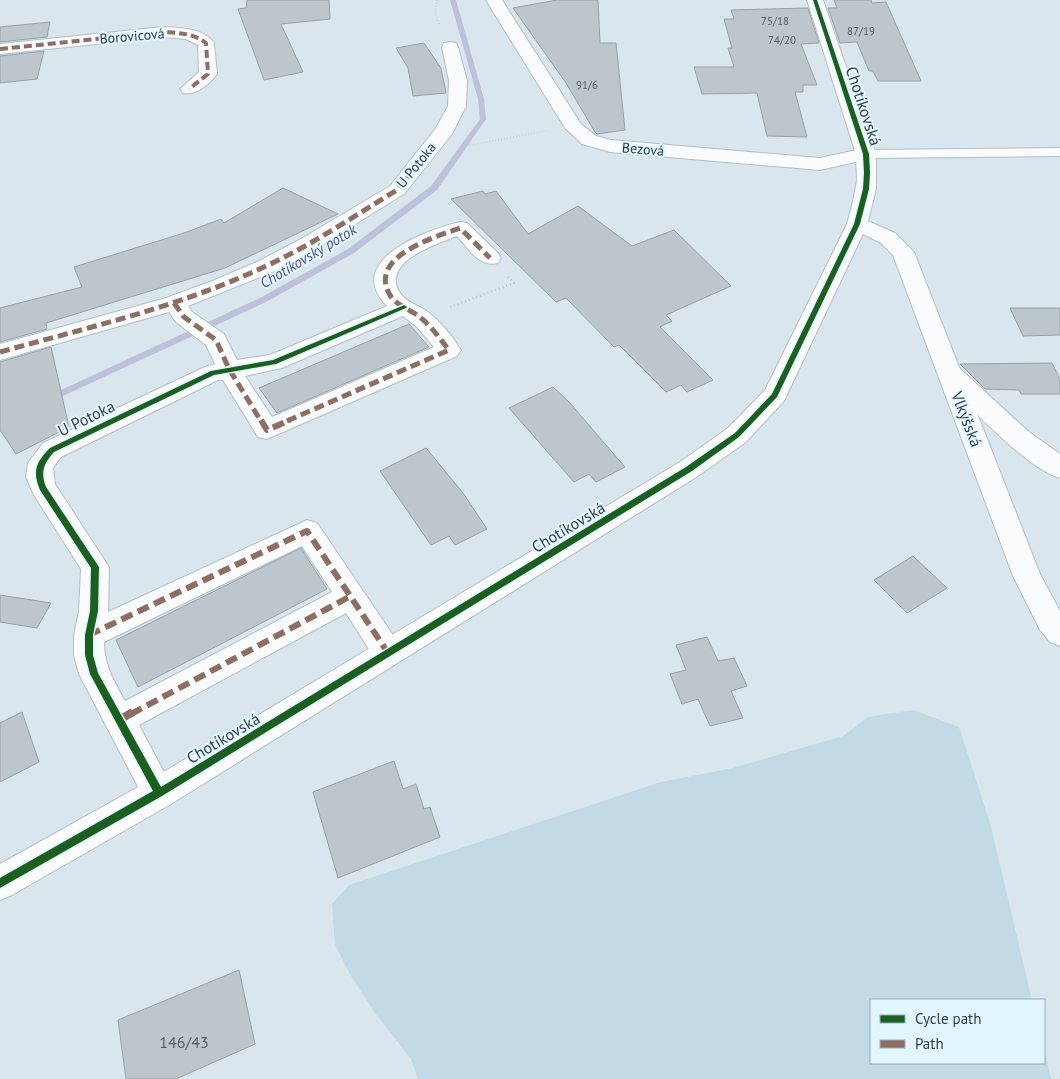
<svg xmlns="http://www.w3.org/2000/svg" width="1060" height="1079" font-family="'PT Sans',sans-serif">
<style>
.green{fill:#c1dae5}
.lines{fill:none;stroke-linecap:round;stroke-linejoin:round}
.stream{fill:#bec0dc;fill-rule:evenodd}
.building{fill:#bec6cd;stroke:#99a1a7}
.service-casing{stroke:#b4bec4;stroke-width:2}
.minor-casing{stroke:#b4bec4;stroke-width:2}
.tertiary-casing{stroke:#b4bec4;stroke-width:2}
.path-far1{stroke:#c2c6c8;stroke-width:2;stroke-dasharray:0.5 2.5;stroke-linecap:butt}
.path{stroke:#c2c6c8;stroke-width:2.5;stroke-dasharray:1 3;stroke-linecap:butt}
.service{fill:#f9fbfc;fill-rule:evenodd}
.minor{fill:#f9fbfc;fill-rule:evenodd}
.tertiary{fill:#f9fbfc;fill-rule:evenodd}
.quiet-far3{stroke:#8d6e63;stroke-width:4;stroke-dasharray:8 4;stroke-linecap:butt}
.quiet-far2{stroke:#8d6e63;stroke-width:5;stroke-dasharray:10 5;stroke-linecap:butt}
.quiet-far1{stroke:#8d6e63;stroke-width:6;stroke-dasharray:12 6;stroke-linecap:butt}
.quiet{stroke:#8d6e63;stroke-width:8;stroke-dasharray:16 8;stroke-linecap:butt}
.cycleway-casing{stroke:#e2f6ff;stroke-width:3}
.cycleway{fill:#1b5e20;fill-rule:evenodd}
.labels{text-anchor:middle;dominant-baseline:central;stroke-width:4;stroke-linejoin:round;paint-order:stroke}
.far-number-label{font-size:11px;fill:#555e63}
.far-street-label{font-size:14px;fill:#323c40;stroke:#e2f6ff}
.far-water-label{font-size:15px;font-style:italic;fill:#564f82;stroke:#e2f6ff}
.street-label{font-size:16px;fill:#323c40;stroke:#e2f6ff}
.near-number-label{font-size:16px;fill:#555e63}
</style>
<rect width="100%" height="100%" fill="#d9e6ed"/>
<path class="green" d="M913 710 959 727 990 823 1032 1000H871V1063H1044V1050L1051 1079H418L411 1059 375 1013 351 976 335 945 332 904 349 885 661 782 733 768 843 736 868 717Z"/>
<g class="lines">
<path class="stream" d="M450 0H456L484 99 486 119 437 190 354 253 266 302 52 401H46L45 399 46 397 260 298 348 249 431 186 480 119 478 99Z"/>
</g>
<g class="building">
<path d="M247 0H329L330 19 281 24 303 72 264 80 238 9 246 8Z"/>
<path d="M557 0H598L600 43H616L625 130 597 134 595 132 566 83 513 8Z"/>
<path d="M834 0H871L872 3 886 2 921 81H878L873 71H869L857 42 840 43 828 8H837Z"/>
<path d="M808 8 819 43 801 44 817 85H803V92H795L807 137 767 136 757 93 702 94 694 67H734L728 48H732L724 19H734L731 10Z"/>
<path d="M50 22 47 37 0 42V27Z"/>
<path d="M424 43 441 68 446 93 413 96 408 68 396 48Z"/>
<path d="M44 51 37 79 0 83V56Z"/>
<path d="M283 188 338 214 225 268 46 323 47 329 0 342V308L82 287 74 267 184 233 221 219 224 223Z"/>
<path d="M483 191 485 194 496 191 528 234 578 206 632 246 674 230 731 286 666 315 672 321 660 327 713 380 687 392 681 385 666 392 619 345 614 347 566 298 556 302 451 199Z"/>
<path d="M1010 308H1060V335L1023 336Z"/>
<path d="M409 324 429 347 277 413 259 388Z"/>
<path d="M51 347 69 427 16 454 0 430V362Z"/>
<path d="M1052 363 1060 379V394H1021L1019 390 985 389 960 364Z"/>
<path d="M553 387 569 402 625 467 596 482 589 474 574 482 509 408Z"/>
<path d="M426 448 463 493 487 529 455 545 449 536 431 545 380 471Z"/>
<path d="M301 548 327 589 138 687 116 640Z"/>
<path d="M913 556 947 588 907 613 874 580Z"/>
<path d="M0 595 51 603 37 628 0 622Z"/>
<path d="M707 637 718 661 734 658 747 686 731 691 743 718 710 726 698 699 682 704 670 674 686 670 676 645Z"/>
<path d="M22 712 39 762 0 782V723Z"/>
<path d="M394 761 403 789 416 784 424 809 430 807 440 837 338 878 313 792Z"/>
<path d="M239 970 255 1044 176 1079H126L118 1020Z"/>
</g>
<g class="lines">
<defs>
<path id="service" d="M1060 148V156L866 158 860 154 866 150Z"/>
<g id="minor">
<path d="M486 0H502L581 124 596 136 611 140 820 158 866 148 873 150 876 154 873 158 820 170 610 152 582 144 565 128Z"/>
<path d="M163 27C180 28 204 28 214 43L217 74C210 84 195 96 183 93L180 89 199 72 198 45 186 39 163 37 0 54V44Z"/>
<path d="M450 42 456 43 458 47 467 81 466 106 452 134 404 194 315 249 275 271 188 306 192 312 224 334 237 360 270 355 387 306C342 260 427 230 460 222L467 223 498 253 501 258 498 263C479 268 468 248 457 236 437 244 380 262 400 293 406 302 420 306 428 312 441 322 453 337 461 350L457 356 267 439 258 437 223 380H218L61 457 53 468 55 484 109 567 108 612 307 520 317 523 399 644 403 653 399 662 388 666 377 662 346 613 139 725 175 793 171 804 159 809 147 804 79 674 74 655V635L79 611 81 569 34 495 26 477 28 463 43 443 205 367 215 364 206 345 176 322 169 312 0 360V344L166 298 215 280 259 261 301 239 390 186 436 128 448 106 449 81 442 47 444 43ZM403 316 417 327 434 347 272 417 245 376 282 368ZM302 546 332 592 125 701C114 681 104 665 104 642Z"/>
<path d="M949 364 957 366 1029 432 1060 454V478C1024 467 969 405 941 378L937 372 941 366Z"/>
</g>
<path id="tertiary" d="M807 0H823L876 154V189L868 221 895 233 914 252 1040 574 1060 611V646L1050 642 1040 630 1013 576 893 255 881 243 863 234 784 401 746 442 698 476 171 804 12 895 0 900V864L147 782 680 462 728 428 765 390 847 224 852 206 857 181 856 154Z"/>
</defs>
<use href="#service" class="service-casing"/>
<use href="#minor" class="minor-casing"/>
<use href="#tertiary" class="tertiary-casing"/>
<g class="path-far1">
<path d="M437 0 435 13 440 26"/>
<path d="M466 146 546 131"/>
</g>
<path class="path" d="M450 307 514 283 506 275"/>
<use href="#service" class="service"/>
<use href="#minor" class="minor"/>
<use href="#tertiary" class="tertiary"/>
<g class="quiet-far3">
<path d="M0 49 163 32C179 33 193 33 206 43L208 74 189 89"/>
<path d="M399 187 425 156"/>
</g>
<g class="quiet-far2">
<path d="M174 303 184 317 216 340 229 369 261 421"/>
<path d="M0 352C90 327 182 306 266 266 312 245 354 216 397 190L400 186"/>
<path d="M287 421 449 350C440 339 432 327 421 318 412 310 396 306 390 295 367 257 435 237 460 228L490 258"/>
</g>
<g class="quiet-far1">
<path d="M261 420 267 430 290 420"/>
<path d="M89 635 307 531 388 653"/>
<path d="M131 714 351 596"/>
</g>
<path class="quiet" d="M119 720 133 712"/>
<defs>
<path id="cycleway" d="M813 0H817L869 154 870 173 869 189 860 224 777 397 739 437 692 471 162 796 0 888V878L153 791 90 674 85 655V635L90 611 91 568 40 490C32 471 36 462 50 448L211 371 273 360 402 306 404 305 407 307 406 308 276 364 214 375 54 452C44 463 40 472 46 487L99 567 98 611 93 635V655L98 673 161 787 686 467 735 433 772 394 854 224 863 189 864 173 863 154Z"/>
</defs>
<use href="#cycleway" class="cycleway-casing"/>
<use href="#cycleway" class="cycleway"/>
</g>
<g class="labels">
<g class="far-number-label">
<text x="775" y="21">75/18</text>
<text x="861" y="31">87/19</text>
<text x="782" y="40">74/20</text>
<text x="587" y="85">91/6</text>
</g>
<g class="far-street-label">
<text transform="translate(132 36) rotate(-5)">Borovicová</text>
<text transform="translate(643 149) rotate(5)">Bezová</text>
<text transform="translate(416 165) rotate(-51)">U Potoka</text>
</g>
<g class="far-water-label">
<text transform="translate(308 256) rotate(-31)">Chotíkovský potok</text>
</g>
<g class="street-label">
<text transform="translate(864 106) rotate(72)">Chotíkovská</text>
<text transform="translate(86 418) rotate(-26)">U Potoka</text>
<text transform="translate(967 419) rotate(69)">Vlkýšská</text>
<text transform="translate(568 527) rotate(-31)">Chotíkovská</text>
<text transform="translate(223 738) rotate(-31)">Chotíkovská</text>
</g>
<g class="near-number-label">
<text x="184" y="1042">146/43</text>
</g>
</g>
<rect x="870" y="999" width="175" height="65" fill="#e2f6ff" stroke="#9cacb3"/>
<rect x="880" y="1015" width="25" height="8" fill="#1b5e20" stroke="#9cacb3"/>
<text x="915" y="1024" font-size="15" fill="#323c40">Cycle path</text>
<rect x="880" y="1040" width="25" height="8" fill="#8d6e63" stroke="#9cacb3"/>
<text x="915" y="1049" font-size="15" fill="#323c40">Path</text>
</svg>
